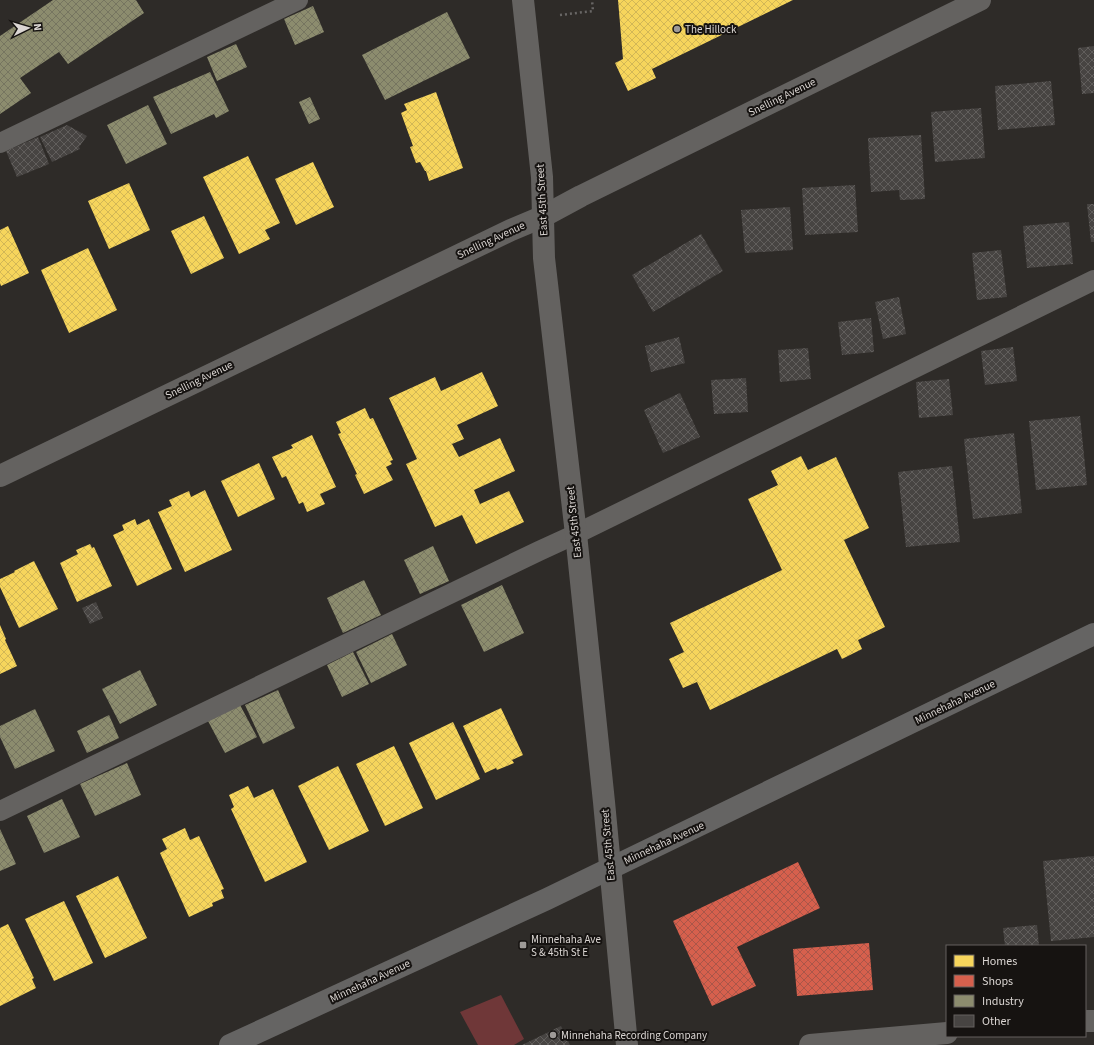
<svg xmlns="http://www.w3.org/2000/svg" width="1094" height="1045" font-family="'Source Sans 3',sans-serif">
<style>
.pitch{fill:#6f3738}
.homes{fill:url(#homes-cross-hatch)}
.shops{fill:url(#shops-cross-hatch)}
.industry{fill:url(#industry-cross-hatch)}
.building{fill:url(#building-cross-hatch)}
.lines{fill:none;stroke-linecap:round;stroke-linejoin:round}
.path{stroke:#686665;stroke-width:2.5;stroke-dasharray:2 3;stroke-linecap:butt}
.lane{stroke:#646260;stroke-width:20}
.street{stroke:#646260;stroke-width:22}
.secondary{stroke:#656463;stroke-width:22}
.poi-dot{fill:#9e9a97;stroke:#161311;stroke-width:1.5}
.labels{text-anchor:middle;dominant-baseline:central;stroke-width:4;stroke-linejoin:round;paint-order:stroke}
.poi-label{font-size:11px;fill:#dbd6d3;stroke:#161311;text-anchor:start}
.street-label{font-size:11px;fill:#dbd6d3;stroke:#161311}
</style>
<defs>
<pattern id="homes-cross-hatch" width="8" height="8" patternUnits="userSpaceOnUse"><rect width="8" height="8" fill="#f6d55c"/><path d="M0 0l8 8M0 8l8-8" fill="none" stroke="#d2b756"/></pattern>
<pattern id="shops-cross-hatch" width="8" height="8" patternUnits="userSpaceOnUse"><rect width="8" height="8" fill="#d6604d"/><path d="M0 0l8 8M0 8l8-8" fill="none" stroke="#aa5649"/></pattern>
<pattern id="industry-cross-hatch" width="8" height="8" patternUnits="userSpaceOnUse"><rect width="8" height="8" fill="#8c8c6e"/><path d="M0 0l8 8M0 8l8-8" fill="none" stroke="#767560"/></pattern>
<pattern id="building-cross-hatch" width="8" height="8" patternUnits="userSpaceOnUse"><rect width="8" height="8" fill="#474442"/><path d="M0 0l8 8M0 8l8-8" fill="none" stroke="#615e5c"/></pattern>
</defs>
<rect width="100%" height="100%" fill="#2e2b28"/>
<path class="pitch" d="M501 995 524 1039 514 1045H478L460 1012Z"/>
<g class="homes">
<path d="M618 0H793L652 69 656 78 628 91 615 63 623 59Z"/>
<path d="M436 92 463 168 429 181 426 171H425L420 162 416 163 410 147 413 146 401 113 407 110 404 104Z"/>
<path d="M248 156 280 223 265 230 270 239 239 254 203 177Z"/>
<path d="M313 162 334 207 296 225 275 179Z"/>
<path d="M129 183 150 230 109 249 88 201Z"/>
<path d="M204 216 224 258 191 274 171 231Z"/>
<path d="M8 226 29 273 1 286 0 283V230Z"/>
<path d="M88 248 117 310 69 333 41 270Z"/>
<path d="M482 372 498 406 457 425 464 439 452 444 459 457 500 438 515 471 474 490 480 504 509 491 524 522 476 544 462 515 435 527 406 464 417 459 389 398 435 377 441 391Z"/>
<path d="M365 408 370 419 373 418 393 460 390 461 392 464 386 467 393 480 364 494 355 475 357 474 338 434 341 433 336 422Z"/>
<path d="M312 435 336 487 320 494 325 504 307 512 303 502 299 504 286 476 282 478 272 457 293 448 291 445Z"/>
<path d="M801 456 808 470 836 457 869 528 844 540 885 627 858 640 862 649 842 659 837 649 710 710 697 682 683 688 669 659 684 652 670 623 782 570 748 499 778 485 771 471Z"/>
<path d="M259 463 275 499 238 517 221 481Z"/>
<path d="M205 490 232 550 185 572 158 512 172 506 169 500 189 491 191 497Z"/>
<path d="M135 519 137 525 149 519 172 569 137 586 113 535 124 530 122 525Z"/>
<path d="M90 544 92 548 94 547 112 586 77 602 60 563 78 554 76 550Z"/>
<path d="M34 561 58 609 19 628 0 587V579L15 572 14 571Z"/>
<path d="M0 625 6 639 5 640 17 666 0 674Z"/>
<path d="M501 708 523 755 512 760 514 763 497 770 496 768 485 773 463 726Z"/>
<path d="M453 722 480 779 436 800 409 743Z"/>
<path d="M394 746 423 808 385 826 356 764Z"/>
<path d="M338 766 369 831 329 850 298 786Z"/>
<path d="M248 786 254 798 273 789 307 862 265 882 231 809 234 807 229 795Z"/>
<path d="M185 828 190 840 199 836 224 889 221 890 224 898 212 903 213 906 189 917 160 853 167 849 162 839Z"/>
<path d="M118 876 147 938 105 958 76 896Z"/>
<path d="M64 901 93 963 54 981 25 919Z"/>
<path d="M8 924 34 978 32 979 36 988 0 1006V928Z"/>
</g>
<g class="shops">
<path d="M798 862 820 908 737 947 756 986 712 1006 673 921Z"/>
<path d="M869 943 873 990 797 996 793 949Z"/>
</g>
<g class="industry">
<path d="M53 0H136L144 13 68 64 59 52 20 78 31 93 0 114V36Z"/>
<path d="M313 6 324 32 295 45 284 19Z"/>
<path d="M447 12 470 58 385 100 362 55Z"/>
<path d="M236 44 247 67 217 81 207 57Z"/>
<path d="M210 72 229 111 216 118 214 114 171 134 153 97Z"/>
<path d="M310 97 320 119 309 124 299 102Z"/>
<path d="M148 105 167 144 126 164 107 125Z"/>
<path d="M433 546 449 581 420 594 404 560Z"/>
<path d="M364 580 381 615 343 633 327 598Z"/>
<path d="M502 585 524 633 484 652 461 605Z"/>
<path d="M392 634 407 665 371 683 356 652Z"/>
<path d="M353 652 369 684 342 697 327 665Z"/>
<path d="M140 670 157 705 120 724 102 689Z"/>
<path d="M278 690 295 728 263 744 245 705Z"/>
<path d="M240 705 257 737 225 753 208 721Z"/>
<path d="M35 709 55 751 15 769 0 737V726Z"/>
<path d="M109 715 119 738 87 753 77 731Z"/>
<path d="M127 763 141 795 95 816 80 784Z"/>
<path d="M62 799 80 837 44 853 27 816Z"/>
<path d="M0 829 16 864 0 871Z"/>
</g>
<g class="building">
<path d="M1094 46V93L1082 94 1078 48Z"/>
<path d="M1051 81 1055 125 998 130 995 86Z"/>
<path d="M981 108 985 158 935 162 931 112Z"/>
<path d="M67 125 87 136 79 147 80 149 52 162 40 137Z"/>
<path d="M921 135 925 199 900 200 899 190 871 192 868 138Z"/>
<path d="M38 137 49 164 17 177 6 151Z"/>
<path d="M855 185 858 232 805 235 802 188Z"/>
<path d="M1087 204H1094V242H1091Z"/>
<path d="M790 207 793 250 745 253 741 210Z"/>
<path d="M1069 222 1073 264 1027 268 1023 226Z"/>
<path d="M701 234 723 271 653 312 632 275Z"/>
<path d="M1001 250 1007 297 977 300 972 253Z"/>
<path d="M899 297 906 334 883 339 875 302Z"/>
<path d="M871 318 874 352 842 355 838 322Z"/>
<path d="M679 337 685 363 651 372 645 346Z"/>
<path d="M1013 347 1017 381 985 385 981 351Z"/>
<path d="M808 348 811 379 780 382 778 350Z"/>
<path d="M746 378 748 412 714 414 711 380Z"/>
<path d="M949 379 953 415 919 418 916 382Z"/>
<path d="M680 393 700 437 663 453 644 410Z"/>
<path d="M1080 416 1087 485 1036 490 1029 421Z"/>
<path d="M1014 433 1022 513 973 519 964 439Z"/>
<path d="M952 466 960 542 906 547 898 472Z"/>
<path d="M96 602 103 618 90 624 82 608Z"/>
<path d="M1094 856V937L1051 941 1043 861Z"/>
<path d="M1037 925 1039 946H1005L1003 928Z"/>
<path d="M561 1026 570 1045H522Z"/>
</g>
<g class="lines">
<path class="path" d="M560 15 593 11 592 0"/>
<g class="lane">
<path d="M0 143 298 0"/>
<path d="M0 811 539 551 576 534 1094 280"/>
</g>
<g class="street">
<path d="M523 0 542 177 544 258 576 534 604 802 627 1045"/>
<path d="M0 476 511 230 542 217 581 196 980 0"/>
<path d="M1085 1021H1094"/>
<path d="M810 1045 947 1033"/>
</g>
<path class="secondary" d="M230 1045 547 899 1094 634"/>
</g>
<g class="poi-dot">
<circle cx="677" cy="29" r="4"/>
<rect x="519" y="941" width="8" height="8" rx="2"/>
<circle cx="553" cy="1035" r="4"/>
</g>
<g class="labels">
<g class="poi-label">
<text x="685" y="29">The Hillock</text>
<text x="531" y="939">Minnehaha Ave<tspan x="531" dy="13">S &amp; 45th St E</tspan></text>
<text x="561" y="1035">Minnehaha Recording Company</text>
</g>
<g class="street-label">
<text transform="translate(782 97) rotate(-26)">Snelling Avenue</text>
<text transform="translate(542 200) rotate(-93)">East 45th Street</text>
<text transform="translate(491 240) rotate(-25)">Snelling Avenue</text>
<text transform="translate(199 380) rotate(-26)">Snelling Avenue</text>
<text transform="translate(574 522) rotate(-96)">East 45th Street</text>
<text transform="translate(955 702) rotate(-26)">Minnehaha Avenue</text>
<text transform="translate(664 843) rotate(-25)">Minnehaha Avenue</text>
<text transform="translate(608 845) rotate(-95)">East 45th Street</text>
<text transform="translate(370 981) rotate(-25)">Minnehaha Avenue</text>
</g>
</g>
<rect x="946" y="945" width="140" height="92" fill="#161311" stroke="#65615f"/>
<rect x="954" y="955" width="20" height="12" fill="#f6d55c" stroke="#65615f"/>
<text x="982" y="965" font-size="12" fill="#dbd6d3">Homes</text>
<rect x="954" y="975" width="20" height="12" fill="#d6604d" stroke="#65615f"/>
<text x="982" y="985" font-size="12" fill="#dbd6d3">Shops</text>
<rect x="954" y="995" width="20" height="12" fill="#8c8c6e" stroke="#65615f"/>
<text x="982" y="1005" font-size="12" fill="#dbd6d3">Industry</text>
<rect x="954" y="1015" width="20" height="12" fill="#474442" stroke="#65615f"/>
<text x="982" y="1025" font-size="12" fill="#dbd6d3">Other</text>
<g transform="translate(28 28) rotate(85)" stroke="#161311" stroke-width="3" paint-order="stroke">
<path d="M0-3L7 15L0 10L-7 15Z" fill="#dbd6d3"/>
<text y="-6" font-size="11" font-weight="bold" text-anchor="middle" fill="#dbd6d3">N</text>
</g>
</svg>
